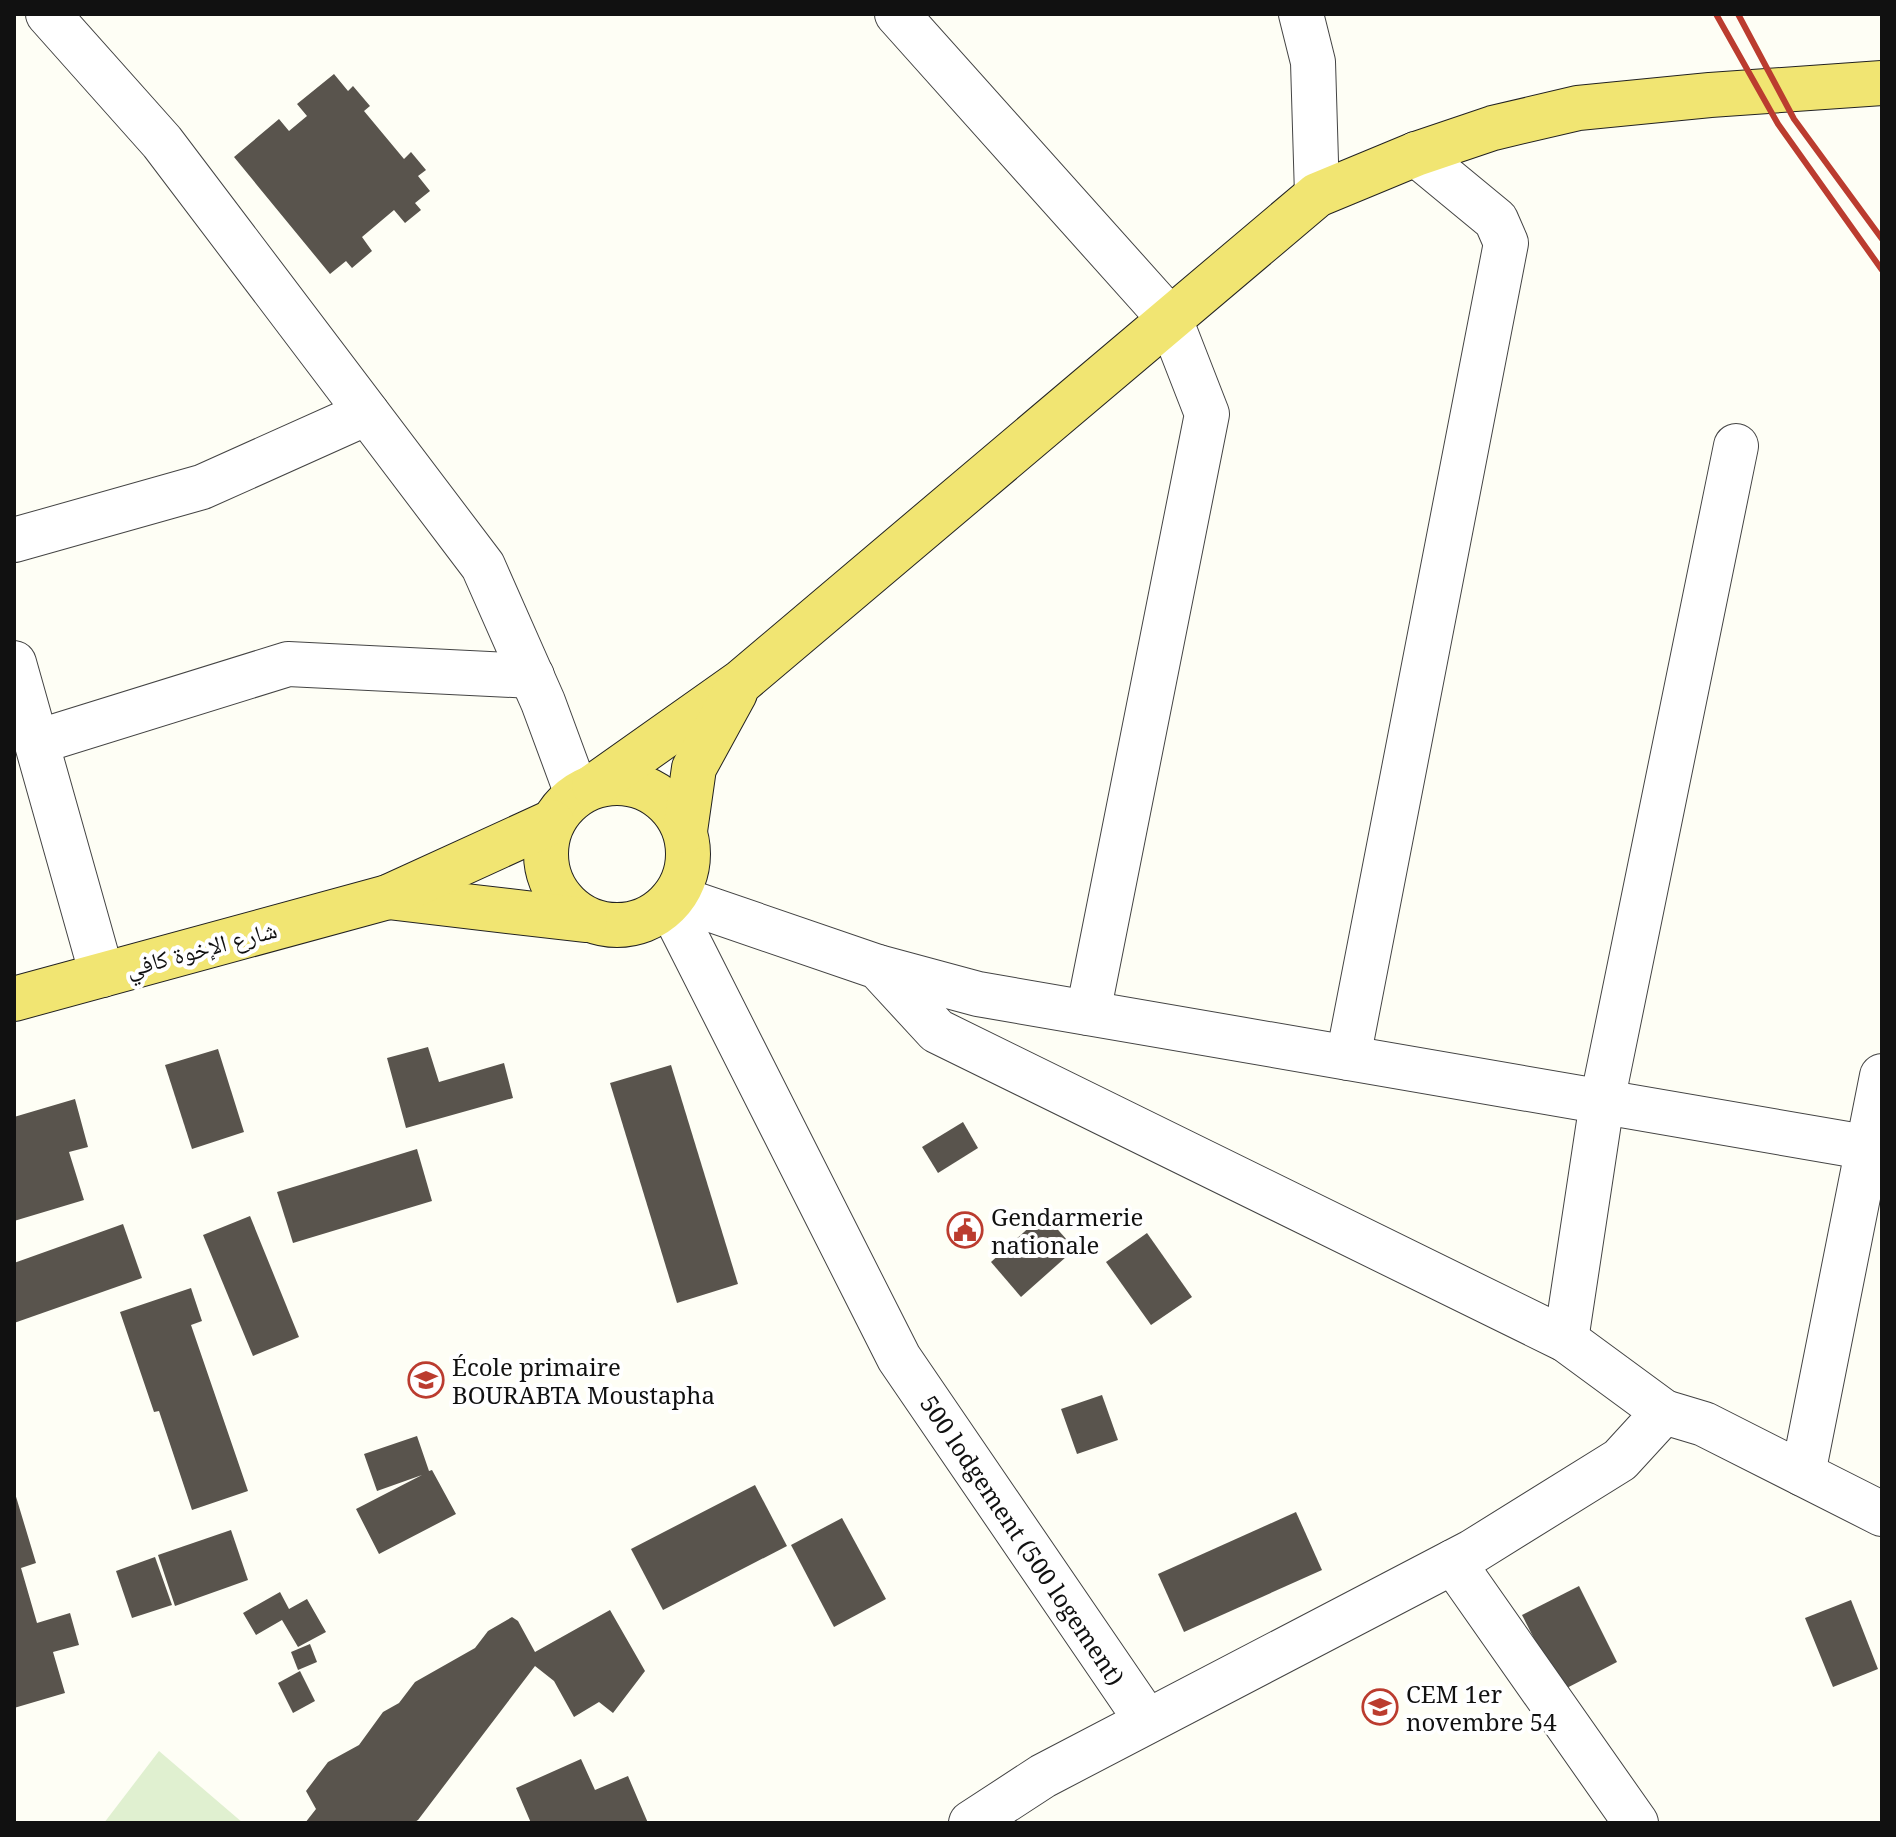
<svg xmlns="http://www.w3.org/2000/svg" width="1896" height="1837" font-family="'Noto Serif','Noto Naskh Arabic',serif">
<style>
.pitch{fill:#e0f0d0}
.building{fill:#59544d}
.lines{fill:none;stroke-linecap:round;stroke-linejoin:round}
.minor-casing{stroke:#444;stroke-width:46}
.major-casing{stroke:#222;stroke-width:46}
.minor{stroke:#fff;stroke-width:44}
.major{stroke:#f1e572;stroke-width:44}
.rail{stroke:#bb3c2f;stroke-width:6}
.labels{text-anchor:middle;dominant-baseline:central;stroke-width:8;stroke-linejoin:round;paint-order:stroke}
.street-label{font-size:24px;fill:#111;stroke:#fff}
.poi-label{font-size:24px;fill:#111;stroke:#fff;text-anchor:start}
</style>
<rect width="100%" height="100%" fill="#fefef5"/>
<path class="pitch" d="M159 1751 243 1823H104Z"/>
<g class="building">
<path d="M334 74 348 91 353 86 370 106 364 111 404 159 411 152 426 170 418 176 430 191 415 203 421 210 405 223 394 210 362 237 372 251 352 268 346 261 330 274 234 157 279 119 289 131 307 116 297 104Z"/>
<path d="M428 1047 439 1082 504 1063 513 1098 406 1128 387 1058Z"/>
<path d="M218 1049 244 1132 192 1149 165 1065Z"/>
<path d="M671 1065 738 1284 677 1303 610 1083Z"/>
<path d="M75 1099 88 1147 69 1152 84 1200 14 1221V1117Z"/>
<path d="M963 1122 978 1148 938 1173 922 1147Z"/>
<path d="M417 1149 432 1201 293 1243 277 1192Z"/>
<path d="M1044 1214 1075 1249 1021 1297 991 1262Z"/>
<path d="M250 1216 299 1337 253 1356 203 1235Z"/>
<path d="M123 1224 142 1278 14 1323V1263Z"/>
<path d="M1147 1233 1192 1297 1151 1325 1106 1262Z"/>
<path d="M191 1288 202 1321 191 1325 248 1491 192 1510 159 1411 154 1412 120 1312Z"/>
<path d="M1102 1395 1118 1440 1077 1454 1061 1409Z"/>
<path d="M417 1436 429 1471 432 1470 456 1514 379 1554 356 1509 422 1475 377 1491 364 1454Z"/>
<path d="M755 1485 787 1546 663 1610 631 1549Z"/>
<path d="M14 1490 36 1563 21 1568 37 1623 70 1613 79 1645 53 1652 65 1693 14 1708Z"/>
<path d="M1296 1512 1322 1570 1184 1632 1158 1574Z"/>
<path d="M842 1518 886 1599 834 1627 791 1545Z"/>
<path d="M231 1530 248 1580 175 1606 158 1555Z"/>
<path d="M155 1557 172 1605 132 1618 116 1571Z"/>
<path d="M1579 1586 1617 1662 1561 1691 1522 1615Z"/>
<path d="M280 1592 289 1609 307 1599 326 1632 298 1647 282 1620 256 1635 243 1613Z"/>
<path d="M1851 1600 1878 1669 1833 1687 1805 1618Z"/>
<path d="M610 1610 645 1671 613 1713 599 1702 574 1717 554 1681 535 1666 418 1820 413 1823H305L316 1809 306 1791 328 1762 359 1745 383 1712 399 1703 415 1682 475 1648 488 1631 512 1617 518 1621 535 1652Z"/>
<path d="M310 1644 317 1662 298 1670 291 1652Z"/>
<path d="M300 1671 315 1701 293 1713 278 1683Z"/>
<path d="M581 1759 595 1790 628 1776 648 1823H531L516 1788Z"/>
</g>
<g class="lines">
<defs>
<g id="minor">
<path d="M48 14 162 142 483 566 543 702 577 794"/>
<path d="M897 14 1170 319 1207 414 1088 1013"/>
<path d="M1301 14 1313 62 1317 195"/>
<path d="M14 540 202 487 367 413"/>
<path d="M14 663 102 975"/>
<path d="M37 742 288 664 532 676"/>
<path d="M674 897 878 967 937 1031 1566 1340 1664 1412 1620 1460 1472 1552 1043 1776 971 1823"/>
<path d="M669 903 899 1358 1147 1721"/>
<path d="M878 967 978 994 1882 1150"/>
<path d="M1348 1058 1506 243 1496 220 1416 154"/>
<path d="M1566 1340 1602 1102 1736 446"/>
<path d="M1664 1412 1704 1424 1882 1514"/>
<path d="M1803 1474 1882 1076"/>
<path d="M1453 1562 1636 1823"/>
</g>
<g id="major">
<circle cx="617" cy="854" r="71"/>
<path d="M594 786 741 682 1317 195 1416 154 1493 128 1578 108 1710 95 1882 83"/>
<path d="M685 831 694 768 735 693"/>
<path d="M388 897 585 920"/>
<path d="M14 999 388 897 552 822"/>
</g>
</defs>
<use href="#minor" class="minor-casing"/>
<use href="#major" class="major-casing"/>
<use href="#minor" class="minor"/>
<use href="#major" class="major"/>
<g class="rail">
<path d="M1716 14 1778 124 1882 270"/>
<path d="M1738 14 1794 119 1882 239"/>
</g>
</g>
<defs>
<symbol id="civic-ring" viewBox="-11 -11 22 22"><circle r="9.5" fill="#fff" stroke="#bb3c2f" stroke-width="1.5"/><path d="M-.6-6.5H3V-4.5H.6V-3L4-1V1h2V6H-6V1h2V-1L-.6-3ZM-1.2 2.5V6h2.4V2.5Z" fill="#bb3c2f"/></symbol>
<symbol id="school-ring" viewBox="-11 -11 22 22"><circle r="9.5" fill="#fff" stroke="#bb3c2f" stroke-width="1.5"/><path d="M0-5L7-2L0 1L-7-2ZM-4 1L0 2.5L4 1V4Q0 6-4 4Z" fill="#bb3c2f"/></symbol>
</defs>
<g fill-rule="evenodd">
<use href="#civic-ring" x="945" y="1210" width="40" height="40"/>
<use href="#school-ring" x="406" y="1360" width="40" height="40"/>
<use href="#school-ring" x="1360" y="1687" width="40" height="40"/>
</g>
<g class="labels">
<g class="street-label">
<text transform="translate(201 948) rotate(-15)">شارع الإخوة كافي</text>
<text transform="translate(1023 1540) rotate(56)">500 lodgement (500 logement)</text>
</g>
<g class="poi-label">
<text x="991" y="1216">Gendarmerie<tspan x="991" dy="28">nationale</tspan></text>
<text x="452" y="1366">École primaire<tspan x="452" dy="28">BOURABTA Moustapha</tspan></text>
<text x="1406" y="1693">CEM 1er<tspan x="1406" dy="28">novembre 54</tspan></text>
</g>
</g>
<rect width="1896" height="1837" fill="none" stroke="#111111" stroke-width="32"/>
</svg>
